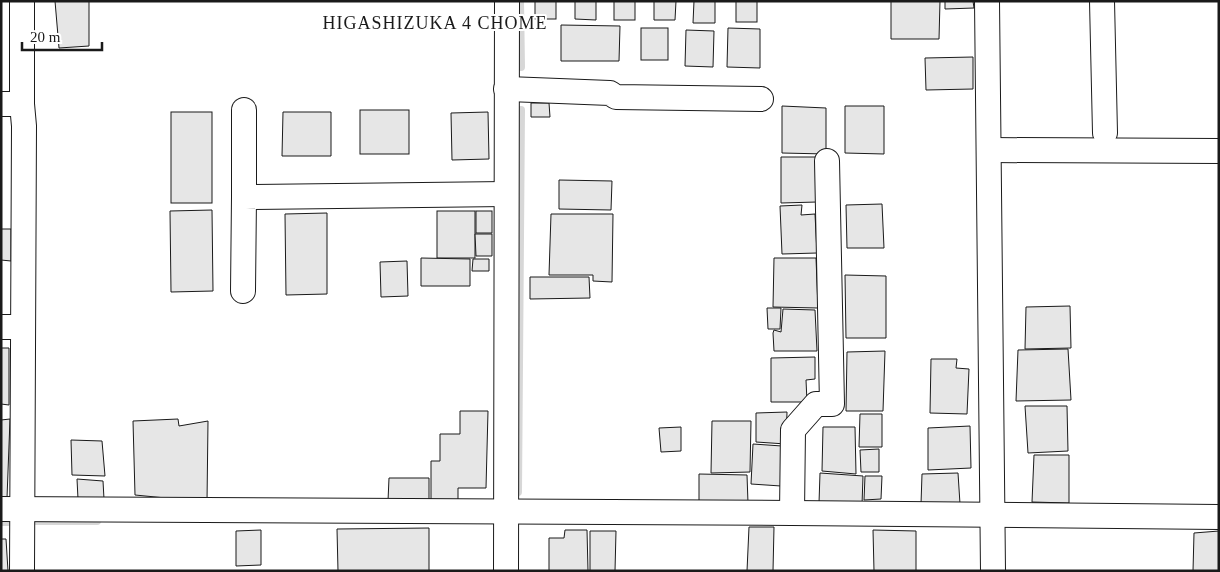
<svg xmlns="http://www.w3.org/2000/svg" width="1220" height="572" font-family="'Times New Roman',serif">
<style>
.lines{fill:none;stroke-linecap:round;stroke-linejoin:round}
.stream{stroke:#d7d7d7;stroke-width:8}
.building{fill:#e6e6e6;stroke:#1a1a1a}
.street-casing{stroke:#1a1a1a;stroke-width:26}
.street{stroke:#fff;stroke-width:24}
.labels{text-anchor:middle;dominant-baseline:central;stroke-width:4;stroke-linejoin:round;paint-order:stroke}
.neighbourhood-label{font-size:18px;letter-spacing:1px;fill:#1a1a1a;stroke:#fff}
</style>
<rect width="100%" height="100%" fill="#fff"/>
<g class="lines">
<g class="stream">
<path d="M520 1 521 67"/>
<path d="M518 492 521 110"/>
<path d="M32 521H97"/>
<path d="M1 522H8"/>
</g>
</g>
<g class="building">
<path d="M55 1H89V46L59 48Z"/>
<rect x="535" y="1" width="21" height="18"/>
<path d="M575 1H596V20L575 19Z"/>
<rect x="614" y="1" width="21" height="19"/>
<path d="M654 1H676L675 20H654Z"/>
<path d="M694 1H715V23H693Z"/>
<rect x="736" y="1" width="21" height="21"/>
<path d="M891 1H940L939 39H891Z"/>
<path d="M945 1H973L974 8 945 9Z"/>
<path d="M561 25 620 26 619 61H561Z"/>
<rect x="641" y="28" width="27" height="32"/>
<path d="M728 28 760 29V68L727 67Z"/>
<path d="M686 30 714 31 713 67 685 66Z"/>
<path d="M973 57V89L926 90 925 58Z"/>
<path d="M531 103H549L550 117H531Z"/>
<path d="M782 106 826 108V154L782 153Z"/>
<path d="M845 106H884V154L845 153Z"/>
<rect x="360" y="110" width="49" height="44"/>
<rect x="171" y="112" width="41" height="91"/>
<path d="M283 112H331V156H282Z"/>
<path d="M488 112 489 159 452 160 451 113Z"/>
<path d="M781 157H817V202L781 203Z"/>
<path d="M559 180 612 181 611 210 559 209Z"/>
<path d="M882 204 884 248H847L846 205Z"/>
<path d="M802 205 801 215 815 214 817 253 782 254 780 206Z"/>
<path d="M212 210 213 291 171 292 170 211Z"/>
<rect x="437" y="211" width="38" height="47"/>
<rect x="476" y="211" width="16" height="22"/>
<path d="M327 213V294L286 295 285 214Z"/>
<path d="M551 214H613L612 282 593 281V275H549Z"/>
<path d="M1 229H11V261L1 260Z"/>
<path d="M475 234H492V256H476Z"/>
<path d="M421 258 470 259V286H421Z"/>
<path d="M774 258H816L818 308 773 307Z"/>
<path d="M473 259H489V271H472Z"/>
<path d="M407 261 408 296 381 297 380 262Z"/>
<path d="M845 275 886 276V338H846Z"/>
<path d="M530 277H589L590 298 530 299Z"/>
<path d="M1070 306 1071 348 1025 349 1026 307Z"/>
<path d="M767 308H781L780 329H768Z"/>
<path d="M783 309 815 310 817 351H774L773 333 774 330 781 332Z"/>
<path d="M1 348H9V405L1 404Z"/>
<path d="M1068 349 1071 400 1016 401 1018 350Z"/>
<path d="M885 351 883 411H846L847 352Z"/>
<path d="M815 357V379L806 380 807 402H771V358Z"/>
<path d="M931 359H957L956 368 969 369 967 414 930 413Z"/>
<path d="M1025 406H1067L1068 451 1028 453Z"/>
<path d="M460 411H488L486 488H458V502L431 501V461H440V434H460Z"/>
<path d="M787 412 786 444 756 442V413Z"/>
<path d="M860 414H882V447H859Z"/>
<path d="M10 419 7 498H1V420Z"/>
<path d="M178 419 179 426 208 421 207 502 135 495 133 421Z"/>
<path d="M712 421H751L750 472 711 473Z"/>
<path d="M970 426 971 468 928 470V428Z"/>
<path d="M681 427V451L661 452 659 428Z"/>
<path d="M823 427H855L856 474 822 471Z"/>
<path d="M71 440 102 441 105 476 72 475Z"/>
<path d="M753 444 782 446 781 486 751 484Z"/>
<path d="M879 449V472H861L860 450Z"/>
<path d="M1034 455H1069V503L1032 502Z"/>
<path d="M820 473 863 476 862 505 819 503Z"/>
<path d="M958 473 960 504H921L922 474Z"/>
<path d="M699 474 747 475 748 503 699 502Z"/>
<path d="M865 476H882L881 499 864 500Z"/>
<path d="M389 478H429V501H388Z"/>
<path d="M77 479 103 481 104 499H78Z"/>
<path d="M749 527H774L773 571H747Z"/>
<path d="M429 528V571H338L337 529Z"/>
<path d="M261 530V565L236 566V531Z"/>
<path d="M565 530H587L588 571H549V538H564Z"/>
<path d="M873 530 916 531V571H874Z"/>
<path d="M590 531H616L615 571H590Z"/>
<path d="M1219 531V571H1193L1194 533Z"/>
<path d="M1 539H6L8 571H1Z"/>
</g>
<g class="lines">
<defs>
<g id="street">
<path d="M22 1V104L24 126 22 571"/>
<path d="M987 1 993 571"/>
<path d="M1102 1 1105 133"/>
<path d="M506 89 610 93 616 97 761 99"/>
<path d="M1 104H22"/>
<path d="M244 110V197"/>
<path d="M989 150 1219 151"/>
<path d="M243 291 244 197 506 194"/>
<path d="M1 327H22"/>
<path d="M1 509 792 513 1219 517"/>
<path d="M792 513 793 430 816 404H832L827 161"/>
<path d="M506 571 507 1"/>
</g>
</defs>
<use href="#street" class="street-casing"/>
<use href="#street" class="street"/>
</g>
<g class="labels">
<g class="neighbourhood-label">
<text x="435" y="23">HIGASHIZUKA 4 CHOME</text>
</g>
</g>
<rect width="1220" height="572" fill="none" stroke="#1a1a1a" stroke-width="5"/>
<path d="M22 42v8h80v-8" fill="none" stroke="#1a1a1a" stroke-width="2.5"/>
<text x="30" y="42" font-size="15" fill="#1a1a1a" stroke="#ffffff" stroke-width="4" paint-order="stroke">20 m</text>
</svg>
